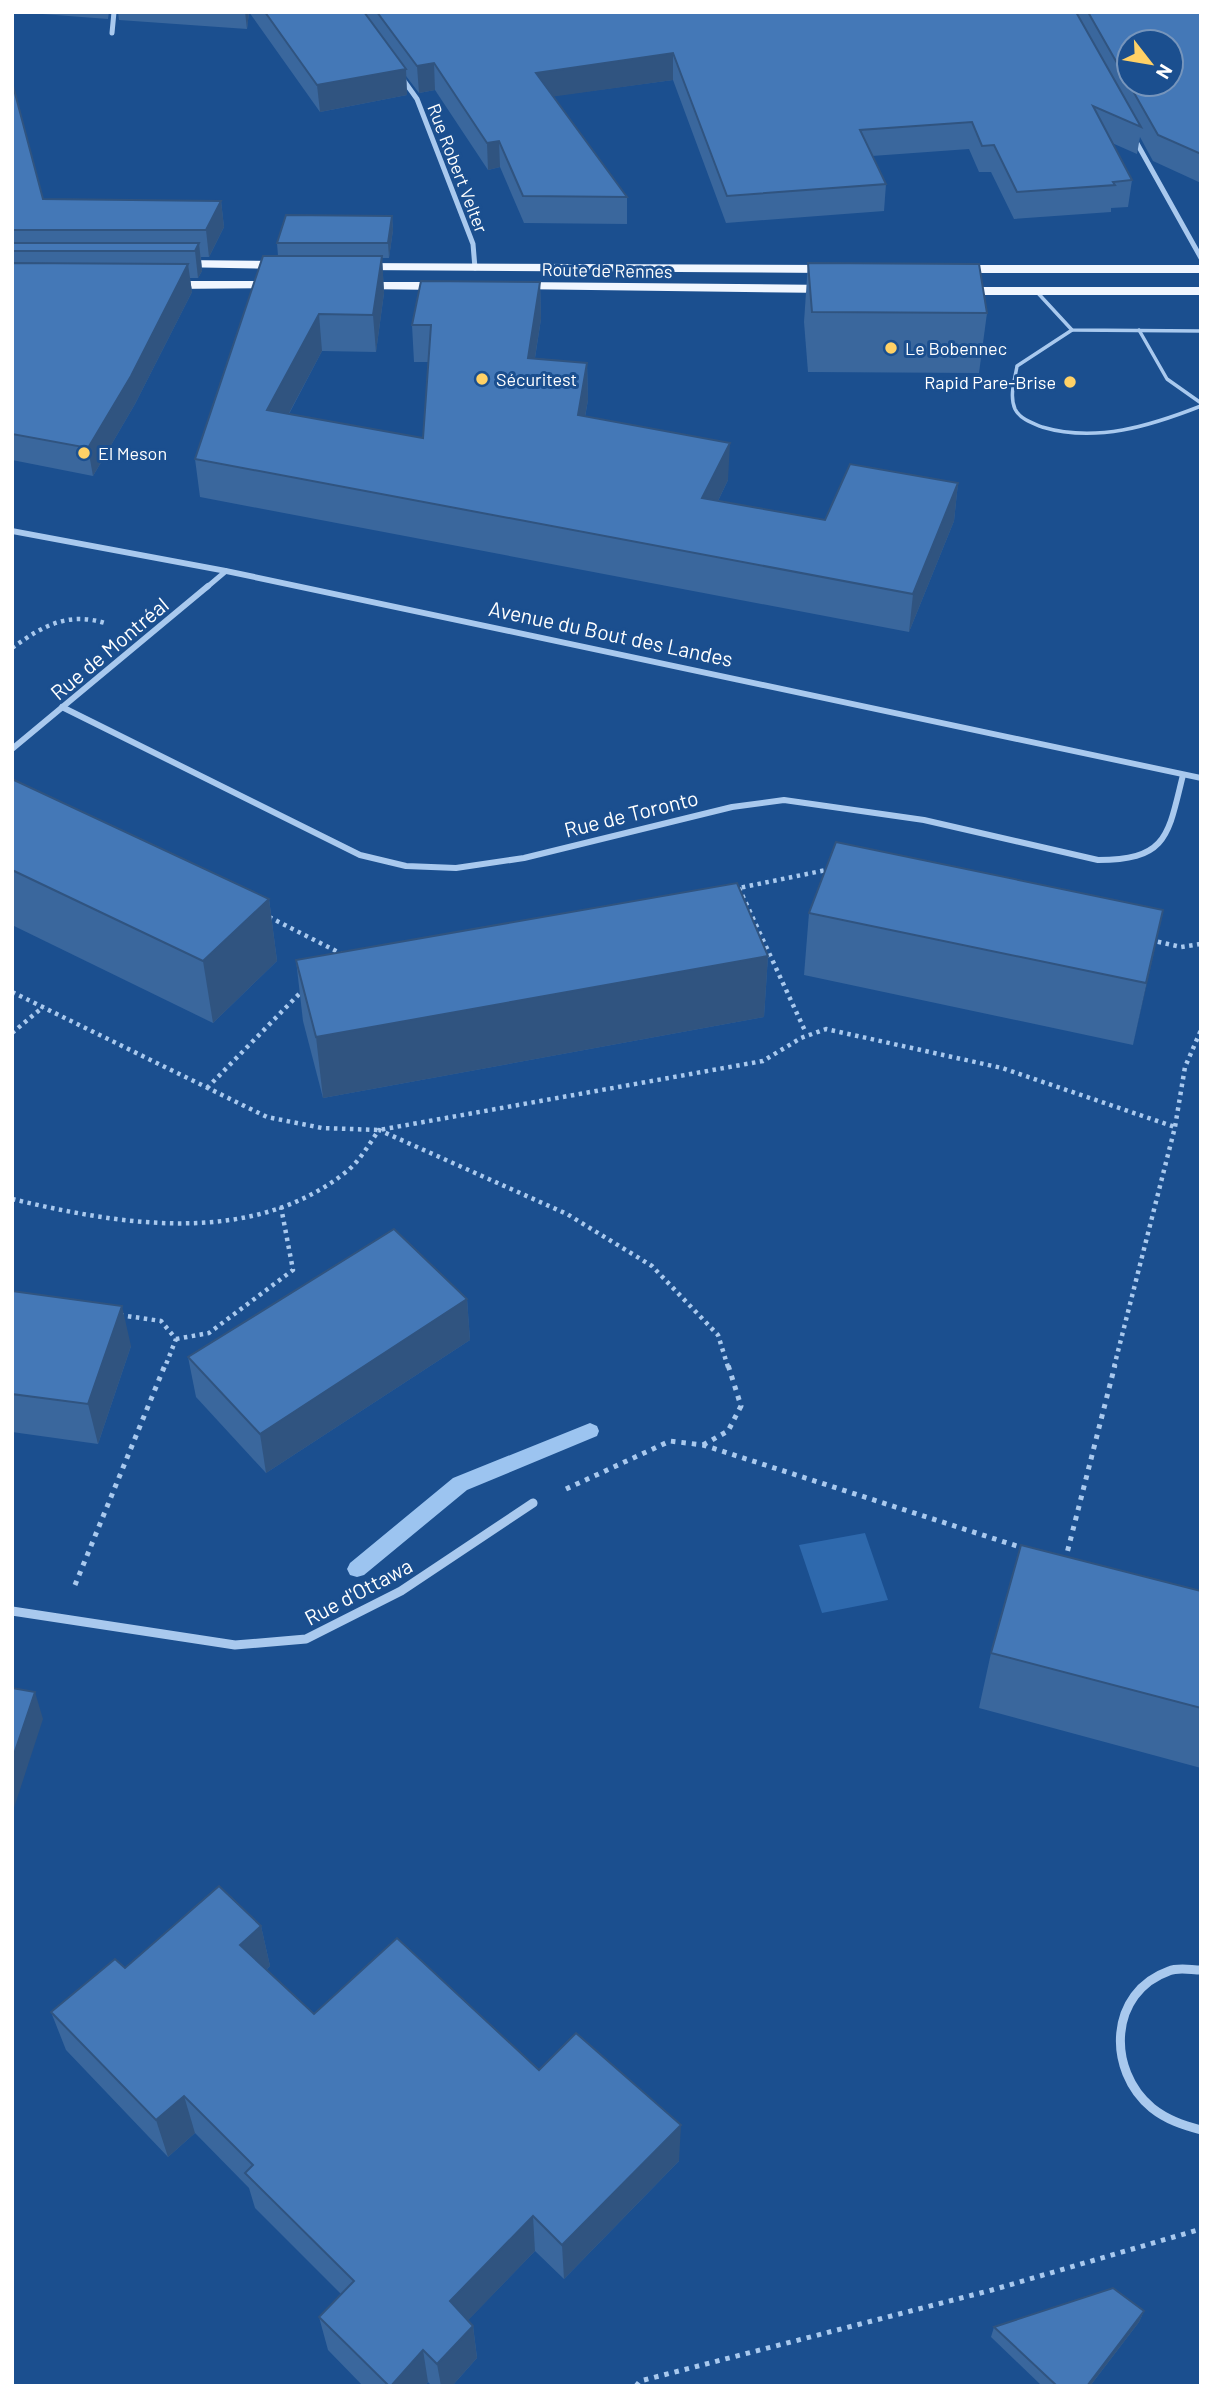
<svg xmlns="http://www.w3.org/2000/svg" width="1213" height="2398" font-family="Barlow,sans-serif">
<style>
.green{fill:#2e69ad}
.lines{fill:none;stroke-linecap:round;stroke-linejoin:round}
.stream{fill:#9cc4f0;fill-rule:evenodd}
.path-far1{stroke:#a9c9ee;stroke-width:4.5;stroke-dasharray:3.5 4.5;stroke-linecap:butt}
.path{stroke:#a9c9ee;stroke-width:5;stroke-dasharray:4.5 6;stroke-linecap:butt}
.service{stroke:#a9c9ee;stroke-width:3.5}
.minor-far2{stroke:#a9c9ee;stroke-width:5}
.minor-far1{stroke:#a9c9ee;stroke-width:6}
.minor{stroke:#a9c9ee;stroke-width:9}
.tertiary{fill:#a9c9ee;fill-rule:evenodd}
.primary{fill:#f0f6ff;fill-rule:evenodd}
.wall{fill:#3a679d}
.shaded-wall{fill:#305480}
.building{fill:#4478b7;stroke:#305480;stroke-width:2;fill-rule:evenodd}
.poi-dot{fill:#ffd166;stroke:#1b4f8f;stroke-width:2.5}
.labels{text-anchor:middle;dominant-baseline:central;stroke-width:6;stroke-linejoin:round;paint-order:stroke}
.far-street-label{font-size:18px;fill:#fff;stroke:#1b4f8f}
.far-poi-label{font-size:18px;fill:#fff;stroke:#1b4f8f;text-anchor:start}
.street-label{font-size:21px;fill:#fff;stroke:#1b4f8f}
</style>
<rect width="100%" height="100%" fill="#1b4f8f"/>
<path class="green" d="M865 1533 888 1600 822 1613 799 1545Z"/>
<g class="lines">
<path class="stream" d="M590 1423 597 1426 599 1431 597 1436 467 1490 364 1575 357 1577 350 1575 347 1569 350 1563 453 1478Z"/>
<g class="path-far1">
<path d="M12 648C44 625 69 611 108 624"/>
<path d="M739 888 806 1033"/>
<path d="M734 889 831 869"/>
<path d="M269 917 342 954"/>
<path d="M1150 940 1181 947 1201 944"/>
<path d="M12 992 267 1117 322 1128 379 1130 763 1061 801 1038 826 1029 1002 1068 1175 1127"/>
<path d="M12 1033 43 1007"/>
<path d="M207 1088 302 991"/>
<path d="M12 1199C121 1225 251 1247 346 1172 360 1161 369 1144 379 1130L567 1214 652 1266 718 1335 728 1367"/>
<path d="M120 1315 161 1321 176 1339 165 1367"/>
<path d="M176 1339 209 1333 293 1270 281 1207"/>
<path d="M1114 1367 1175 1127 1185 1067 1201 1030"/>
</g>
<g class="path">
<path d="M703 1445 728 1431 741 1406 728 1365"/>
<path d="M566 1489 670 1441 703 1445 1023 1548"/>
<path d="M1065 1561 1115 1365"/>
<path d="M75 1585 165 1365"/>
<path d="M636 2386 640 2381 992 2290 1201 2229"/>
</g>
<g class="service">
<path d="M1036 291 1072 330 1201 331"/>
<path d="M1072 330 1017 366C1015 379 1009 396 1015 409 1020 419 1032 423 1042 427 1096 443 1150 426 1201 406"/>
<path d="M1139 330 1167 379 1201 403"/>
</g>
<g class="minor-far2">
<path d="M112 33 114 12"/>
<path d="M402 78 417 99 473 244 475 268"/>
<path d="M1134 138 1201 258"/>
<path d="M206 588 226 571"/>
</g>
<g class="minor-far1">
<path d="M62 707 360 855 406 866 456 868 524 858 732 807 784 800 924 820 1098 860C1168 860 1168 835 1183 775"/>
<path d="M12 749 208 586"/>
</g>
<g class="minor">
<path d="M12 1611 235 1645 306 1639 401 1591 533 1503"/>
<path d="M1201 1970C1191 1970 1178 1967 1169 1971 1109 1992 1106 2070 1152 2108 1167 2120 1183 2125 1201 2130"/>
</g>
<path class="tertiary" d="M12 528 226 568 1201 775V781L226 574 12 534Z"/>
<g class="primary">
<path d="M179 260 284 261 290 265 284 269 175 267V261Z"/>
<path d="M357 263 830 265 836 269 830 273 361 270 355 266Z"/>
<path d="M1201 265V273H956L950 269 956 265Z"/>
<path d="M277 281 283 285 281 288 168 289 162 285 168 281Z"/>
<path d="M357 282H441L447 286 441 290 361 289 355 285Z"/>
<path d="M518 282 830 285 836 289 830 293 514 289 512 286Z"/>
<path d="M1201 287V295H959L953 291 959 287Z"/>
</g>
</g>
<g class="wall">
<path d="M16 12H109L108 19Z"/>
<path d="M118 12H249L247 29 119 20Z"/>
<path d="M249 12H1201V183L1153 161 1140 137 1137 154 1112 143 1132 180 1128 207 1111 208V212L1014 219 991 172H979L969 149 872 156 886 184 884 211 726 223 673 80 553 96 627 197V224L524 223 500 167 488 170 435 90 419 93 406 76 407 95 320 112Z"/>
<path d="M12 82 43 199 221 201 224 227 209 257H201L202 271 198 278H190L192 292 135 404 93 476 12 460Z"/>
<path d="M392 216 393 230 389 258H382L384 293 376 352 322 351 289 414 423 438 428 362H414L412 325 540 282 541 319 535 358 587 363 588 400 585 417 728 480 718 501 825 520 958 483 954 521 909 632 200 497 195 459 278 256 277 243Z"/>
<path d="M808 263 987 313 979 373 808 372 804 322Z"/>
<path d="M12 781 269 899 277 961 213 1023 12 925Z"/>
<path d="M1163 910 1133 1045 804 975 809 913Z"/>
<path d="M768 956 764 1017 323 1098 303 1021 296 960Z"/>
<path d="M12 1291 131 1346 98 1444 12 1432Z"/>
<path d="M467 1299 470 1340 266 1473 196 1397 188 1357Z"/>
<path d="M1201 1591V1768L979 1708 991 1653Z"/>
<path d="M261 1926 270 1966 266 1970 314 2014 539 2070 679 2161 564 2279 535 2251 468 2320 473 2326 477 2358 452 2386H432L428 2382 425 2386H363L328 2350 319 2317 341 2294 255 2208 249 2188 195 2133 168 2157 66 2050 51 2012 125 1968Z"/>
<path d="M1144 2311 1139 2322 1090 2386H1042L991 2337 994 2327Z"/>
</g>
<g class="shaded-wall">
<path d="M245 12H249L247 29Z"/>
<path d="M673 53V80L536 99V73Z"/>
<path d="M434 63 435 90 419 93 417 66Z"/>
<path d="M406 69 407 95 320 112 317 85Z"/>
<path d="M499 141 500 167 488 170 487 143Z"/>
<path d="M221 201 224 227 209 257 206 230Z"/>
<path d="M392 216 393 230 389 258 388 243Z"/>
<path d="M199 243 202 271 198 278 195 251Z"/>
<path d="M382 256 384 293 376 352 373 315Z"/>
<path d="M188 264 192 292 135 404 93 476 88 448Z"/>
<path d="M540 282 541 319 529 395 528 358Z"/>
<path d="M319 314 322 351 271 447 267 410Z"/>
<path d="M587 363 588 400 578 453V415Z"/>
<path d="M730 443 728 480 701 536 702 498Z"/>
<path d="M958 483 954 521 909 632 913 594Z"/>
<path d="M269 899 277 961 213 1023 203 961Z"/>
<path d="M1163 910 1150 971 1133 1045Z"/>
<path d="M768 956 764 1017 323 1098 316 1037Z"/>
<path d="M467 1299 470 1340 266 1473 260 1434Z"/>
<path d="M122 1306 131 1346 98 1444 88 1404Z"/>
<path d="M35 1692 43 1719 12 1814V1760Z"/>
<path d="M261 1926 270 1966 250 1984 240 1945Z"/>
<path d="M184 2096 195 2133 168 2157 156 2120Z"/>
<path d="M681 2125 679 2161 564 2279 562 2245Z"/>
<path d="M533 2216 535 2251 454 2335 450 2301Z"/>
<path d="M1144 2311 1139 2322 1090 2386H1087Z"/>
<path d="M473 2326 477 2358 452 2386H441L437 2364Z"/>
<path d="M423 2350 428 2382 425 2386H391Z"/>
</g>
<g class="building">
<path d="M265 12H364L406 69 317 85Z"/>
<path d="M377 12H1076L1141 127 1093 106 1132 180 1113 182 1115 185 1017 192 994 145 982 146 972 122 860 130 886 184 727 196 673 53 536 73 627 197 523 196 499 141 487 143 434 63 417 66Z"/>
<path d="M1088 12H1201V154L1158 135ZM1129 42H1171V84H1129Z"/>
<path d="M12 82 43 199 221 201 206 230H12Z"/>
<path d="M286 215 392 216 388 243H277Z"/>
<path d="M12 243H199L195 251H12Z"/>
<path d="M263 256H382L373 315 319 314 267 410 423 438 431 325H412L421 281 540 282 528 358 587 363 578 415 730 443 702 498 825 520 850 464 958 483 913 594 195 459Z"/>
<path d="M12 263 188 264 131 376 88 448 12 434Z"/>
<path d="M808 263 979 264 987 313 812 312Z"/>
<path d="M14 780 269 899 203 961 12 870V781Z"/>
<path d="M836 842 1163 910 1146 983 809 913Z"/>
<path d="M737 883 768 956 316 1037 296 960Z"/>
<path d="M394 1229 467 1299 260 1434 188 1357Z"/>
<path d="M12 1291 122 1306 88 1404 12 1394Z"/>
<path d="M1021 1545 1201 1591V1708L991 1653Z"/>
<path d="M12 1688 35 1692 12 1760Z"/>
<path d="M219 1886 261 1926 240 1945 314 2014 397 1938 539 2070 576 2033 681 2125 562 2245 533 2216 450 2301 473 2326 437 2364 423 2350 391 2386H389L319 2317 354 2281 245 2173 253 2165 184 2096 156 2120 51 2012 115 1959 125 1968Z"/>
<path d="M1113 2288 1144 2311 1087 2386H1057L994 2327Z"/>
</g>
<g class="poi-dot">
<circle cx="891" cy="348" r="7"/>
<circle cx="482" cy="379" r="7"/>
<circle cx="1070" cy="382" r="7"/>
<circle cx="84" cy="453" r="7"/>
</g>
<g class="labels">
<g class="far-street-label">
<text transform="translate(458 168) rotate(69)">Rue Robert Velter</text>
<text transform="translate(607 270) rotate(1)">Route de Rennes</text>
</g>
<g class="far-poi-label">
<text x="905" y="348">Le Bobennec</text>
<text x="496" y="379">Sécuritest</text>
<text x="1056" y="382" text-anchor="end">Rapid Pare-Brise</text>
<text x="98" y="453">El Meson</text>
</g>
<g class="street-label">
<text transform="translate(611 633) rotate(12)">Avenue du Bout des Landes</text>
<text transform="translate(109 648) rotate(-40)">Rue de Montréal</text>
<text transform="translate(631 813) rotate(-14)">Rue de Toronto</text>
<text transform="translate(358 1591) rotate(-28)">Rue d'Ottawa</text>
</g>
</g>
<rect width="1213" height="2398" fill="none" stroke="#ffffff" stroke-width="28"/>
<g transform="translate(1150 63) rotate(121)"><circle r="33" fill="#1b4f8f" stroke="#7695bc" stroke-width="2"/>
<path d="M0-5L12 26L0 18L-12 26Z" fill="#ffd166"/>
<text y="-10" font-size="19" font-weight="bold" text-anchor="middle" fill="#ffffff">N</text>
</g>
</svg>
